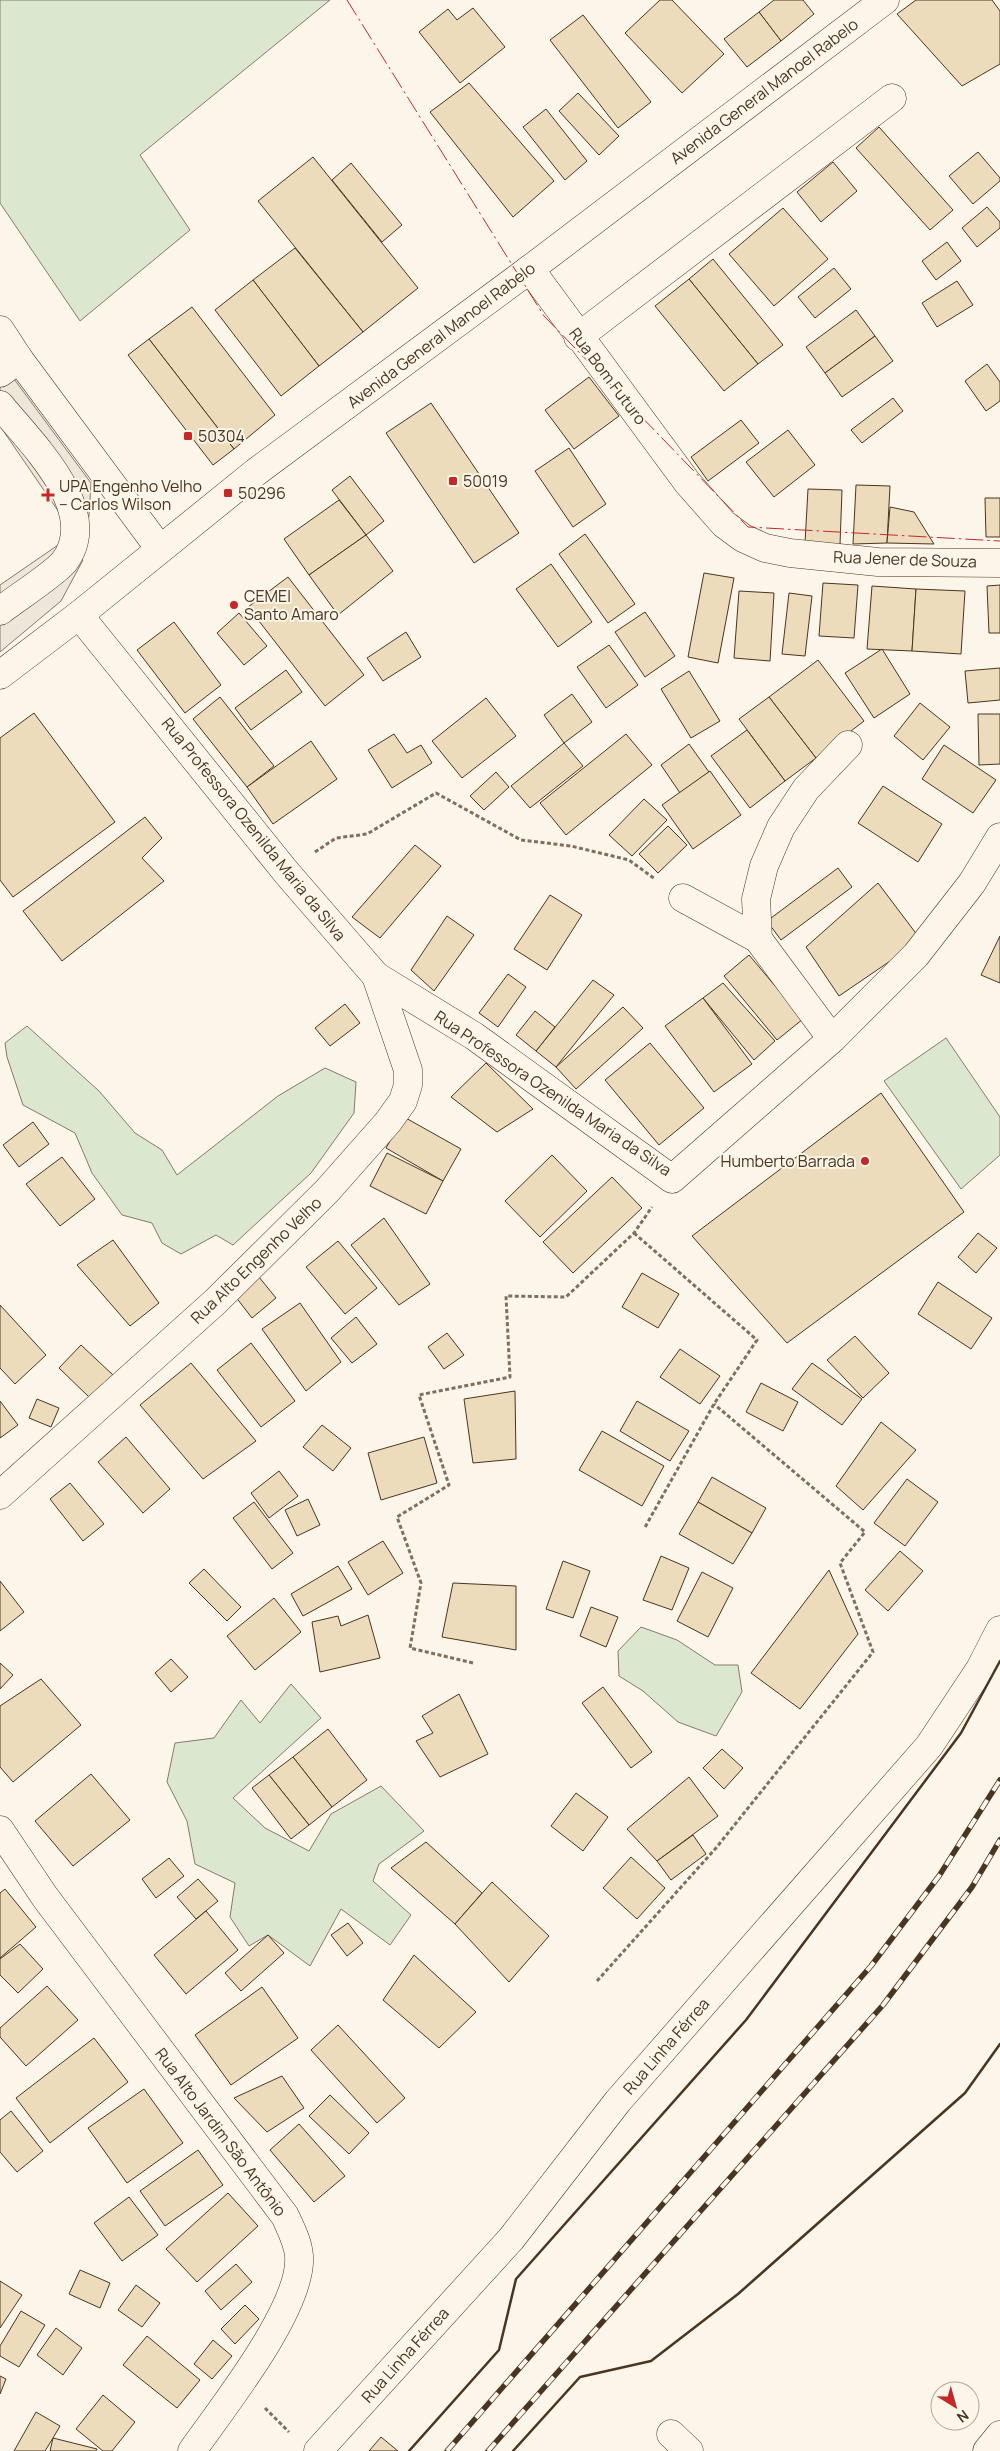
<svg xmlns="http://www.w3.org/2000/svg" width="1000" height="2451" font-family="Manrope,sans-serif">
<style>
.green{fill:#dce7d0;stroke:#887966}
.parking{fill:#ede7d9;stroke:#887966}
.building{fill:#ecdcbc;stroke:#4a3520}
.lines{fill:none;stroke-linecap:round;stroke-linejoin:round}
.minor-casing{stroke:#4a3520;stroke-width:29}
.major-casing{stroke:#4a3520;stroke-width:29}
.path{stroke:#7f6f5c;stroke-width:3;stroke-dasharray:4 2.5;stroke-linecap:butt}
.minor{stroke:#fbf6e9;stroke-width:28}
.major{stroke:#fbf6e9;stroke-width:28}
.rail-casing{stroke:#4a3520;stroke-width:5.5}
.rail{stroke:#fbf6e9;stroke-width:4;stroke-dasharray:11;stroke-linecap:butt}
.wall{stroke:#4a3520;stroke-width:2.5}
.power{stroke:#c62828;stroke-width:1;stroke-dasharray:18 4 2.5 4;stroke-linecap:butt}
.poi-dot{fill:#c62828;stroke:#fbf6e9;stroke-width:2}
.labels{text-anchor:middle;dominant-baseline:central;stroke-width:4;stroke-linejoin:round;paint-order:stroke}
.street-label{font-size:16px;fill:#4a3520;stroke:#fbf6e9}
.poi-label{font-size:16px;fill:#4a3520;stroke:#fbf6e9;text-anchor:start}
</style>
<rect width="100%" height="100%" fill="#fbf6e9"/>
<g class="green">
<path d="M0 0H330L140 155 190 230 80 321 0 203Z"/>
<path d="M27 1026 99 1091 135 1133 162 1150 177 1175 278 1096 325 1068 356 1082 354 1113 311 1173 233 1245 216 1235 181 1254 162 1243 152 1223 122 1215 92 1173 75 1133 23 1105 7 1057 5 1043Z"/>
<path d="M946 1038 1000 1117V1155L961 1189 884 1081Z"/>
<path d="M641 1627 677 1640 715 1665H738L742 1692 716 1736 678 1722 643 1691 619 1676 618 1651Z"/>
<path d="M291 1684 321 1718 233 1798 265 1828 309 1851 331 1814 381 1786 424 1831 379 1864 373 1881 411 1915 390 1945 341 1909 310 1966 268 1935 249 1946 230 1917 235 1883 195 1864 187 1821 167 1782 175 1743 214 1738 241 1700 260 1723Z"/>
</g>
<g class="parking">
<path d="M0 360 91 483 89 516 78 540 0 426Z"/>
<path d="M61 543 83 560 61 601 0 652V585Z"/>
</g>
<g class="building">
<path d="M660 0H672L724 54 682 93 625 33Z"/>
<path d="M774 0H803L814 14 781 41 759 12Z"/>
<path d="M916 0H992L1000 11V64L962 86 897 14Z"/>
<path d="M473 8 505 47 460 83 419 32 448 9 457 20Z"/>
<path d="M759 12 781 41 747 67 724 39Z"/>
<path d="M583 15 651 102 618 128 550 40Z"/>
<path d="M469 83 554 181 513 217 430 112Z"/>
<path d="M578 93 619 136 599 155 559 111Z"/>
<path d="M546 109 587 161 565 180 523 127Z"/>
<path d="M879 127 953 210 930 230 856 148Z"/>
<path d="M978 152 1000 178V181L973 204 949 176Z"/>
<path d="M313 157 418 288 363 332 258 201Z"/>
<path d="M833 162 857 191 821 222 797 192Z"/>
<path d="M351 163 402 225 382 242 332 180Z"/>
<path d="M987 207 1000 222V228L977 247 962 228Z"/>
<path d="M783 208 828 259 774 306 729 254Z"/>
<path d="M947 242 961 261 936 280 922 261Z"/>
<path d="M295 248 363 332 319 366 253 280Z"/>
<path d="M713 259 783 345 758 364 689 279Z"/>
<path d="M834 268 851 289 815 318 798 297Z"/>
<path d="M689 279 758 364 724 391 655 306Z"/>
<path d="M253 280 319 366 281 396 215 310Z"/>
<path d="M957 281 973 305 937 327 922 303Z"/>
<path d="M192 307 275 415 234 449 149 339Z"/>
<path d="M856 310 875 336 825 373 806 347Z"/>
<path d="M875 336 893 361 842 397 825 373Z"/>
<path d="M149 339 234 449 213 465 128 355Z"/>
<path d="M987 364 1000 382V401L986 411 965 381Z"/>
<path d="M589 377 619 416 574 449 545 410Z"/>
<path d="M893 398 903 411 862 443 851 430Z"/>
<path d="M431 403 519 533 474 563 386 433Z"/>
<path d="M741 420 759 443 708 481 691 457Z"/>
<path d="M788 430 815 465 774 497 746 462Z"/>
<path d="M569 448 606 504 573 527 535 471Z"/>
<path d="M350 476 384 521 366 535 332 490Z"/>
<path d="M856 485 890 486 887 543 853 544Z"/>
<path d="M808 489 842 490 840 545 805 543Z"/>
<path d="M985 498H1000V537H986Z"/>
<path d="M339 500 366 535 309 575 284 539Z"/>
<path d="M890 507 914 512 934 544 887 543Z"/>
<path d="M585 534 635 604 608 623 559 554Z"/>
<path d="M366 535 393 571 338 615 309 575Z"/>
<path d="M551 564 592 622 558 647 516 589Z"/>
<path d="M704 573 734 578 718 663 688 657Z"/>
<path d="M288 577 364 675 325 706 248 607Z"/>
<path d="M823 583 858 585 854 638 819 636Z"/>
<path d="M1000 585V633H989L987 586Z"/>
<path d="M872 586 916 589 912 651 867 649Z"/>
<path d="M916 589 965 591 961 654 912 651Z"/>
<path d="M739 591 774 593 770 661 734 658Z"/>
<path d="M789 593 812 596 805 656 782 654Z"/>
<path d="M645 612 675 656 645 677 615 632Z"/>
<path d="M239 613 267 646 244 665 217 633Z"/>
<path d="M174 622 221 685 185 713 137 650Z"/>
<path d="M406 632 421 657 383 681 367 658Z"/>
<path d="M609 645 638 685 606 708 577 667Z"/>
<path d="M882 649 910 694 874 718 845 673Z"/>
<path d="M818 660 864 721 816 758 769 697Z"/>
<path d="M1000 668V700L968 703 965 671Z"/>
<path d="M286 670 302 692 251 730 235 708Z"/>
<path d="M689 671 720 721 691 738 661 689Z"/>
<path d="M572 694 592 722 564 743 544 715Z"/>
<path d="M220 697 274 766 247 787 193 719Z"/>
<path d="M769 697 816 758 785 781 739 719Z"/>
<path d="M486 698 516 736 462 778 432 741Z"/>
<path d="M920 703 950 727 923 760 894 736Z"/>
<path d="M34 713 115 822 13 897 0 880V738Z"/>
<path d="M978 714H1000V764L979 765Z"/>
<path d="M747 730 785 781 750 808 711 756Z"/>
<path d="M394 734 407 753 421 745 432 763 392 788 368 750Z"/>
<path d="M626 734 652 765 566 835 540 803Z"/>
<path d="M311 741 337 779 273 824 247 787Z"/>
<path d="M564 743 583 766 530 808 511 786Z"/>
<path d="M689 744 709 772 680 793 661 765Z"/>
<path d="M944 745 996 780 973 813 922 779Z"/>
<path d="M710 771 741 815 693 849 662 805Z"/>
<path d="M496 772 509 787 484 810 470 796Z"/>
<path d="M883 786 942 824 918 862 858 823Z"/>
<path d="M644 799 667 820 632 856 609 835Z"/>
<path d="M145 817 162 838 142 858 164 881 62 961 23 911Z"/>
<path d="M668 826 687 845 658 873 639 854Z"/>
<path d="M415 845 441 866 380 938 352 917Z"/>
<path d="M838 868 852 887 781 940 767 921Z"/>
<path d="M878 883 921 940 839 996 806 947Z"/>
<path d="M550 895 582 915 547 970 514 949Z"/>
<path d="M447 916 474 935 434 991 411 970Z"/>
<path d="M1000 936V983L981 975Z"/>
<path d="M749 955 803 1019 777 1040 724 976Z"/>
<path d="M508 974 526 987 498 1027 479 1013Z"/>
<path d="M593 980 614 995 556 1067 536 1051Z"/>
<path d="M723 983 775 1041 754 1060 703 998Z"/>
<path d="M703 998 752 1064 714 1092 665 1026Z"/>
<path d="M345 1004 360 1023 330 1046 315 1028Z"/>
<path d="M623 1007 643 1028 576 1089 556 1067Z"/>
<path d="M535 1011 555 1027 536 1051 516 1035Z"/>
<path d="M650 1043 704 1108 659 1145 605 1080Z"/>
<path d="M486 1063 533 1109 497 1132 451 1097Z"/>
<path d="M881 1093 964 1212 787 1343 692 1236Z"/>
<path d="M404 1117 461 1149 443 1181 386 1148Z"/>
<path d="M33 1122 49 1144 19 1167 3 1145Z"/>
<path d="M387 1153 443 1181 426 1214 370 1186Z"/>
<path d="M552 1155 587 1191 540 1237 505 1201Z"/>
<path d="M62 1157 95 1199 60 1226 26 1184Z"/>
<path d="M612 1177 642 1208 573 1273 543 1242Z"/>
<path d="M384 1218 430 1284 399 1305 351 1245Z"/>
<path d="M978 1233 997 1248 976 1273 958 1257Z"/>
<path d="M113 1240 159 1303 130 1326 77 1265Z"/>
<path d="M338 1241 377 1288 345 1314 306 1267Z"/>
<path d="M642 1273 679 1294 658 1328 622 1307Z"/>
<path d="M259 1277 276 1298 252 1318 235 1296Z"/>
<path d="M938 1282 992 1318 971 1349 918 1314Z"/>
<path d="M300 1303 341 1362 306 1391 262 1329Z"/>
<path d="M0 1305 46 1355 15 1384 0 1368Z"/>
<path d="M356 1317 377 1344 352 1363 331 1338Z"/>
<path d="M447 1333 464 1355 444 1369 428 1347Z"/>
<path d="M855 1336 889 1373 863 1398 827 1360Z"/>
<path d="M251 1343 295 1401 261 1427 217 1370Z"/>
<path d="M81 1345 113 1375 90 1398 59 1368Z"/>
<path d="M680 1349 720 1376 700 1404 660 1377Z"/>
<path d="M191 1363 256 1441 203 1479 140 1405Z"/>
<path d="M812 1363 862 1399 842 1425 792 1389Z"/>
<path d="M761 1383 798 1402 783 1431 746 1412Z"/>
<path d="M515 1391 516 1459 473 1463 464 1399Z"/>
<path d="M37 1399 59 1408 51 1427 29 1418Z"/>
<path d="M0 1401 18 1425 0 1438Z"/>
<path d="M637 1401 689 1431 670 1461 620 1431Z"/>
<path d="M881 1422 916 1450 863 1510 836 1486Z"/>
<path d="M322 1425 351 1448 333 1471 303 1447Z"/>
<path d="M602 1431 664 1466 642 1506 579 1470Z"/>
<path d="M126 1437 170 1489 143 1513 98 1462Z"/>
<path d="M424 1437 437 1483 381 1500 368 1453Z"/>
<path d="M279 1471 298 1496 269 1518 251 1493Z"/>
<path d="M712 1477 766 1508 752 1533 698 1502Z"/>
<path d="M907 1479 938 1502 905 1546 874 1523Z"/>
<path d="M70 1483 104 1524 83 1541 50 1499Z"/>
<path d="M308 1499 320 1525 297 1536 285 1510Z"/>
<path d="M254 1502 293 1553 272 1569 233 1518Z"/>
<path d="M698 1502 752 1533 733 1564 679 1534Z"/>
<path d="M383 1541 403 1573 368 1595 348 1562Z"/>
<path d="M900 1551 923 1571 888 1611 865 1590Z"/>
<path d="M661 1556 689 1568 672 1610 643 1600Z"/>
<path d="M563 1561 590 1571 573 1618 546 1609Z"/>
<path d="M338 1566 352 1589 303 1616 291 1594Z"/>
<path d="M204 1569 241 1607 227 1621 189 1583Z"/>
<path d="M829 1570 858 1634 800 1709 751 1673Z"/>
<path d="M702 1572 733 1588 708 1637 677 1621Z"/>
<path d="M0 1581 24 1612 0 1631Z"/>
<path d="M453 1583 516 1586V1650L442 1637Z"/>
<path d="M274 1598 301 1632 255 1670 227 1636Z"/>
<path d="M591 1607 618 1617 606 1647 580 1636Z"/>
<path d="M368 1615 380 1658 320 1672 312 1622 338 1616 341 1626Z"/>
<path d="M171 1659 188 1677 171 1692 155 1673Z"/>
<path d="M0 1663 13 1675 0 1689Z"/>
<path d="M41 1679 81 1725 13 1782 0 1767V1706Z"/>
<path d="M603 1687 652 1752 631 1768 582 1703Z"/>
<path d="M459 1694 488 1754 440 1777 416 1741 433 1733 422 1716Z"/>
<path d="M328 1729 367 1780 332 1807 293 1757Z"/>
<path d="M722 1749 743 1768 724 1789 703 1768Z"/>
<path d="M293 1757 332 1807 309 1825 269 1775Z"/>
<path d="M91 1774 130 1820 73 1866 35 1821Z"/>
<path d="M269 1775 309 1825 291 1839 252 1788Z"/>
<path d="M689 1777 718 1816 657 1861 627 1829Z"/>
<path d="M576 1793 608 1817 583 1851 551 1826Z"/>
<path d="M693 1835 706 1854 671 1880 657 1861Z"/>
<path d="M426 1842 482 1893 455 1924 391 1868Z"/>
<path d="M631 1857 665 1888 637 1919 603 1888Z"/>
<path d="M169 1858 184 1876 156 1898 142 1879Z"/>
<path d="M198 1879 218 1901 196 1919 177 1897Z"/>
<path d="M492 1882 549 1936 509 1982 455 1924Z"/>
<path d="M5 1889 36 1927 0 1958V1893Z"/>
<path d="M206 1911 238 1950 186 1994 154 1955Z"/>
<path d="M348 1923 363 1943 347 1956 331 1935Z"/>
<path d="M268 1935 284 1953 241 1991 225 1973Z"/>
<path d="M20 1944 43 1969 18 1993 0 1975V1959Z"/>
<path d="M414 1955 476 2012 439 2048 383 2000Z"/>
<path d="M47 1986 78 2020 26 2066 0 2037V2028Z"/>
<path d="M262 1987 298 2038 231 2085 195 2035Z"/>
<path d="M338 2025 405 2098 377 2123 311 2050Z"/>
<path d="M94 2038 128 2082 50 2143 16 2098Z"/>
<path d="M282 2076 304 2108 267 2132 234 2098Z"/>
<path d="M144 2089 183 2143 127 2183 88 2128Z"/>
<path d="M330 2095 369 2133 349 2154 309 2116Z"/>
<path d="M11 2111 43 2151 17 2172 0 2152V2120Z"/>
<path d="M299 2124 345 2176 314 2202 270 2150Z"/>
<path d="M198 2150 223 2185 165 2226 140 2191Z"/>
<path d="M228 2193 258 2226 197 2282 166 2249Z"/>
<path d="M129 2197 158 2235 122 2261 94 2223Z"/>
<path d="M236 2264 252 2282 221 2310 205 2291Z"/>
<path d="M80 2270 110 2283 100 2308 69 2294Z"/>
<path d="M0 2281 22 2295 0 2328Z"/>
<path d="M136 2285 160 2303 142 2327 118 2310Z"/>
<path d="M245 2305 259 2319 235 2344 221 2329Z"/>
<path d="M21 2311 45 2325 19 2367 0 2356V2346Z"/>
<path d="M56 2328 82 2348 63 2375 37 2355Z"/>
<path d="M147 2336 200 2380 177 2408 123 2365Z"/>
<path d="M213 2340 232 2356 212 2379 194 2364Z"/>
<path d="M0 2376 6 2379 0 2394Z"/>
<path d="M103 2395 135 2422 112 2451H103L76 2429Z"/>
<path d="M36 2412 60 2426 53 2438 45 2451H14Z"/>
<path d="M381 2437 398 2451H369Z"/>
<path d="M53 2438 97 2449 96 2451H50Z"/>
</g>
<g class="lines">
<defs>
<g id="minor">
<path d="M530 269 687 482 724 524 743 538 765 548 790 553 878 562 1000 563"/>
<path d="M578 337 892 98"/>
<path d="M0 373 19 359"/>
<path d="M0 405C31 443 103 511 64 562 53 575 15 599 0 611"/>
<path d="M79 615 286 872 376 976 474 1036 672 1179 832 1039 916 955 972 883 1000 837"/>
<path d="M683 898 758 939"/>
<path d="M832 1039 758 939 756 899 764 866 781 827 806 789 848 745"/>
<path d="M0 1495 215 1302 327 1191 388 1122 403 1101 408 1085V1070L376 976"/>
<path d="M0 1830 45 1897 285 2216C291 2229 298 2242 299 2256 303 2307 222 2408 192 2451"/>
<path d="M671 2434 689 2451"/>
<path d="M318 2451 511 2239 618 2101 929 1746 980 1669 1000 1630"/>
<path d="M987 2451 1000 2435"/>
</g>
<g id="major">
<path d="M0 330 19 359 160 549"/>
<path d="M0 675 79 615 256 472 530 269 885 0"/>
</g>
</defs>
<use href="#minor" class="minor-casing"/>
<use href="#major" class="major-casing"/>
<g class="path">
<path d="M315 852 336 838 367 834 436 793 521 840 571 846 629 860 655 879"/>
<path d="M634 1233 757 1340 714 1404 644 1529"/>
<path d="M473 1663 410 1648 421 1583 397 1517 449 1485 419 1395 510 1377 506 1296 566 1297 634 1233 652 1207"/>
<path d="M597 1981 716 1848 873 1652 840 1563 865 1532 714 1404"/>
<path d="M265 2408 289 2432"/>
</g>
<use href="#minor" class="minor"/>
<use href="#major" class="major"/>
<defs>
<g id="rail">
<path d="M447 2451 871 1966 939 1876 1000 1780"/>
<path d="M488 2451 883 2005 972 1887 1000 1840"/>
</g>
</defs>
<use href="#rail" class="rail-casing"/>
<use href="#rail" class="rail"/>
<g class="wall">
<path d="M409 2451 499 2350 516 2279 746 2020 961 1733 1000 1661"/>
<path d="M513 2451 580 2377 651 2361 738 2294 965 2093 1000 2044"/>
</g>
<path class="power" d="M347 0 544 316 748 527 1000 541"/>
</g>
<g class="poi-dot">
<rect x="183" y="431" width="10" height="10" rx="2.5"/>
<rect x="448" y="476" width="10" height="10" rx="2.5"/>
<rect x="223" y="488" width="10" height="10" rx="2.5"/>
<path d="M45.5 487.5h5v5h5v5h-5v5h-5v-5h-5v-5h5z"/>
<circle cx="234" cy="605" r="5"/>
<circle cx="865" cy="1161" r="5"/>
</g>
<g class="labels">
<g class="street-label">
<text transform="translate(764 91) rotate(-37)">Avenida General Manoel Rabelo</text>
<text transform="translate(441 335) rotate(-37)">Avenida General Manoel Rabelo</text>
<text transform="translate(608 376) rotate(53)">Rua Bom Futuro</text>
<text transform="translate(905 559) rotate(2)">Rua Jener de Souza</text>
<text transform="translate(254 829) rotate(51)">Rua Professora Ozenilda Maria da Silva</text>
<text transform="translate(553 1093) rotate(34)">Rua Professora Ozenilda Maria da Silva</text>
<text transform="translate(256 1260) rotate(-44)">Rua Alto Engenho Velho</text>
<text transform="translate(666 2046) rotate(-49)">Rua Linha Férrea</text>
<text transform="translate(221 2132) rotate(53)">Rua Alto Jardim São Antônio</text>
<text transform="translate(405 2355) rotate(-48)">Rua Linha Férrea</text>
</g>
<g class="poi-label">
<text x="198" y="436">50304</text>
<text x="463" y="481">50019</text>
<text x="59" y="486">UPA Engenho Velho<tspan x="59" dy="18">– Carlos Wilson</tspan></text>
<text x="238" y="493">50296</text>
<text x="244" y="596">CEMEI<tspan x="244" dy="18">Santo Amaro</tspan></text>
<text x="855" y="1161" text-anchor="end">Humberto Barrada</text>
</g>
</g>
<g transform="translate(955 2406) rotate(143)"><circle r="24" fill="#fbf6e9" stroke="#b4a999"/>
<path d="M0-4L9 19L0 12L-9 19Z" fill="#c62828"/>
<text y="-8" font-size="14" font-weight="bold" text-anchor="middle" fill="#4a3520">N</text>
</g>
</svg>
